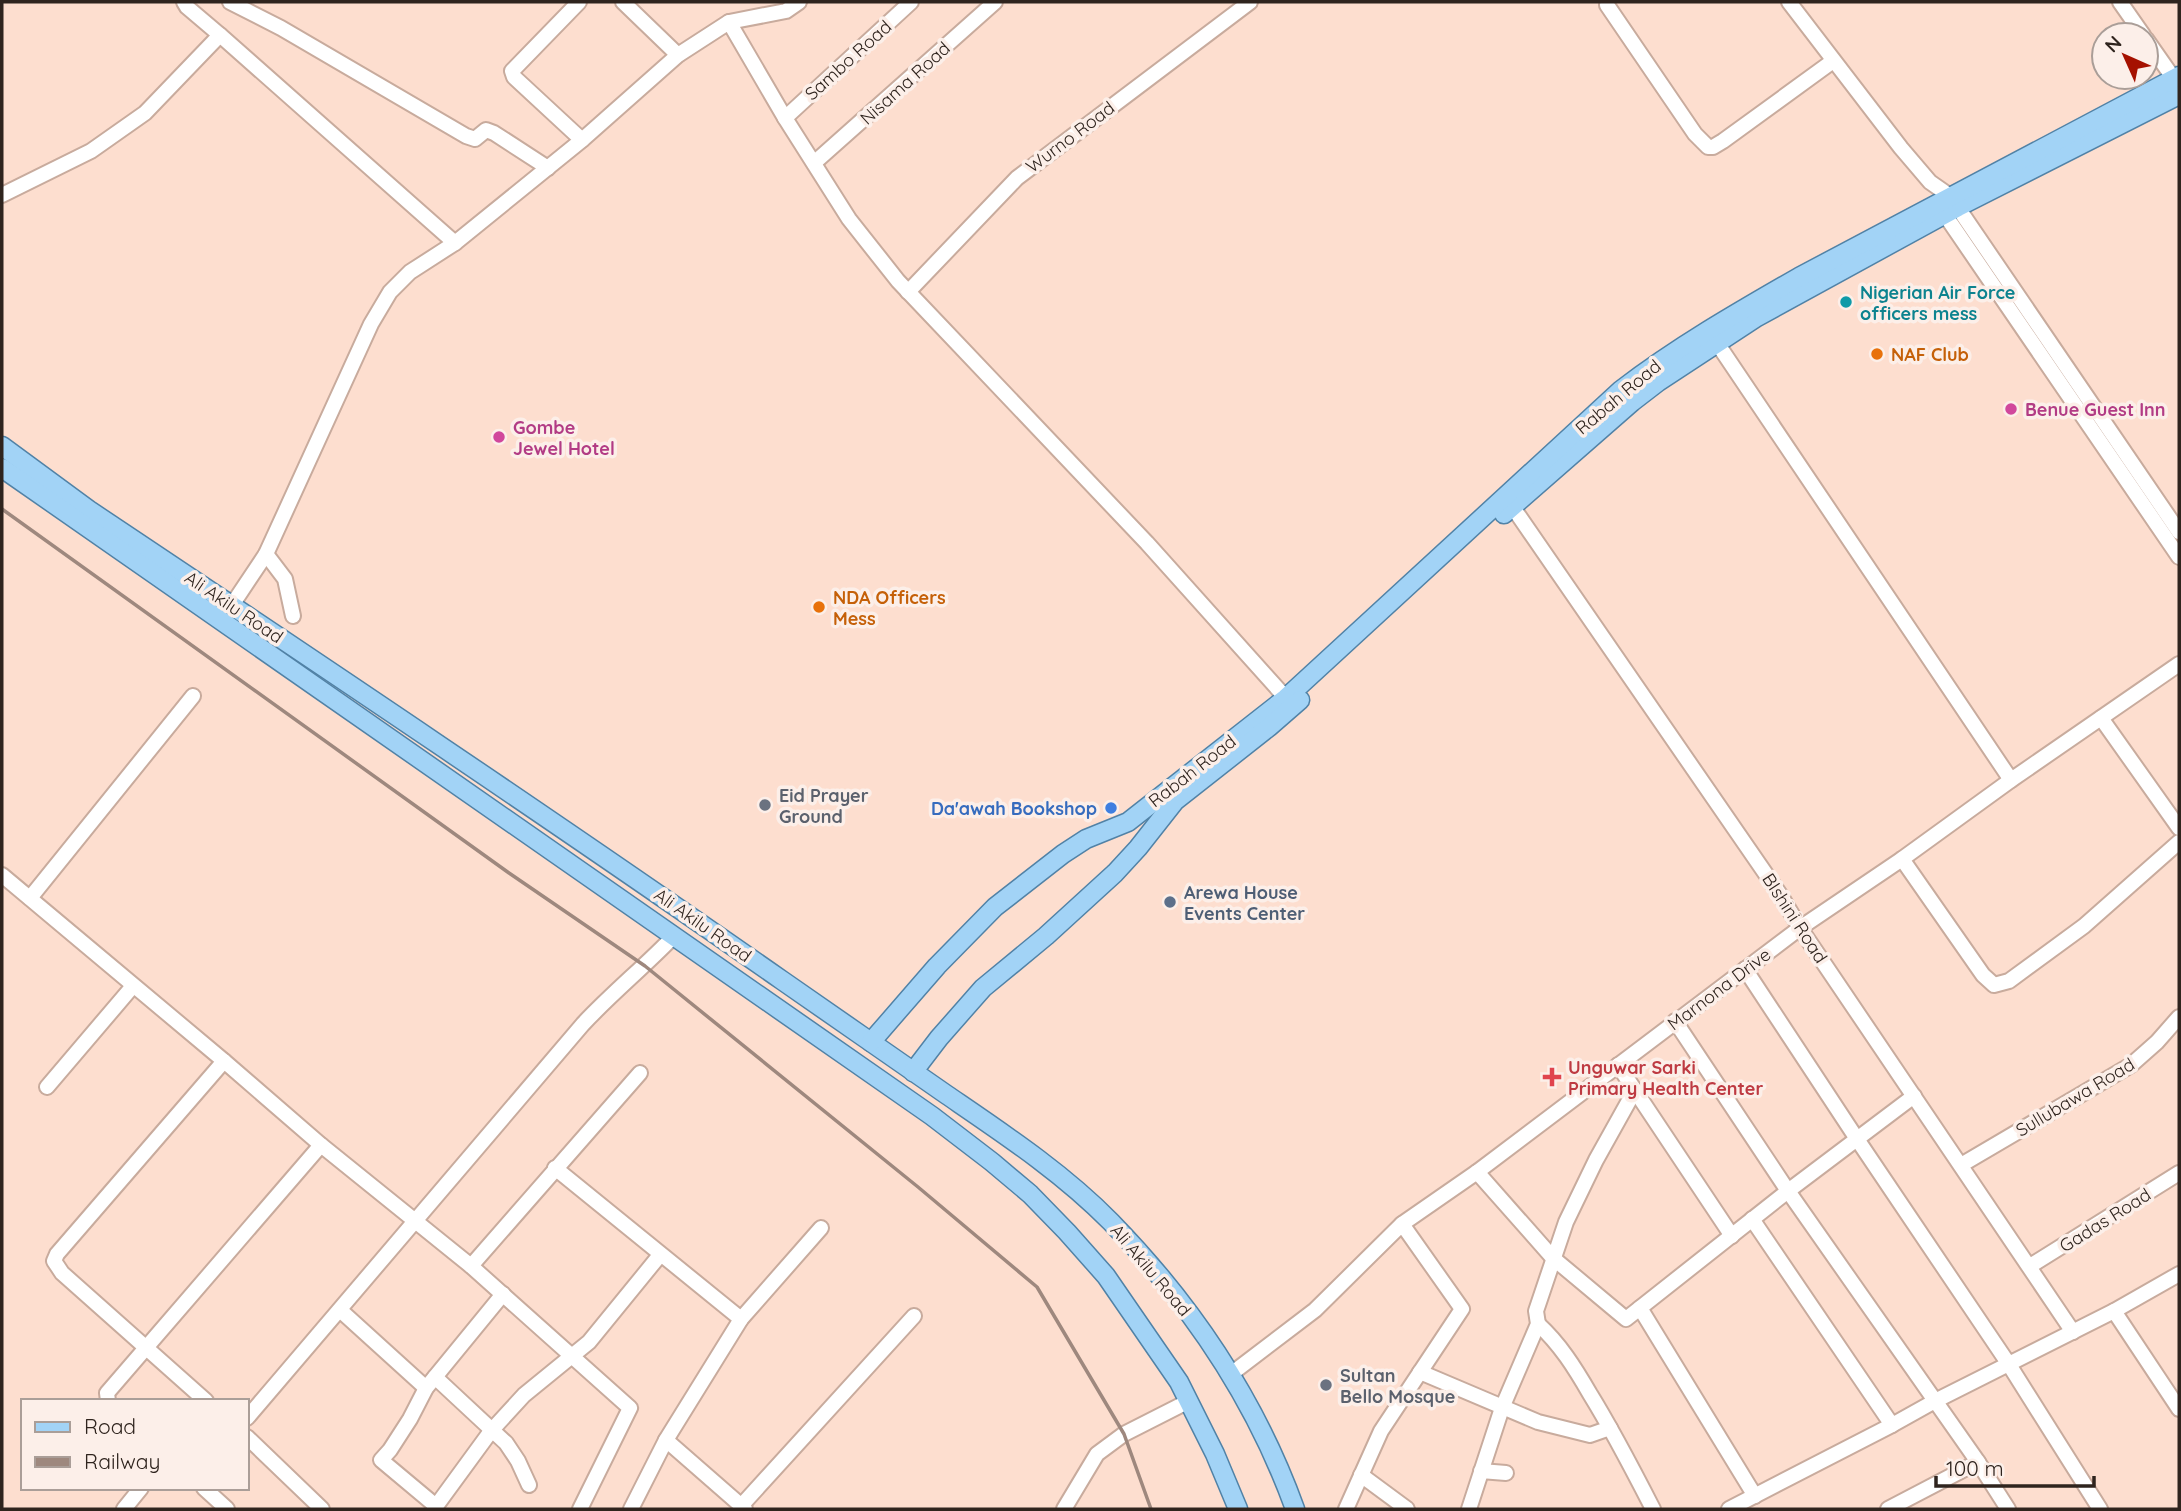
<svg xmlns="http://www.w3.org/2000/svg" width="2181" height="1511" font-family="Quicksand,sans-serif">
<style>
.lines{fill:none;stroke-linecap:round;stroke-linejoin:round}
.minor-casing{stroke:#c8ab9d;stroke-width:18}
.major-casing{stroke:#5182a6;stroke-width:21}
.minor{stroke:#fff;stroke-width:14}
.major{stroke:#a2d3f6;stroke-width:18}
.rail{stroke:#9e887e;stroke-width:3.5}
.culture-dot{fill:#0f9aa8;stroke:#fcefe9;stroke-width:2.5}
.food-dot{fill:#e8710a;stroke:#fcefe9;stroke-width:2.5}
.hotel-dot{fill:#d1479c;stroke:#fcefe9;stroke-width:2.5}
.worship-dot{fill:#6b7280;stroke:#fcefe9;stroke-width:2.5}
.shop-dot{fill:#3f7fe0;stroke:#fcefe9;stroke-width:2.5}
.service-dot{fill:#5c6f8a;stroke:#fcefe9;stroke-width:2.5}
.health-dot{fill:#e0444e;stroke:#fcefe9;stroke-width:2.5}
.labels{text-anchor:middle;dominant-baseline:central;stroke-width:7;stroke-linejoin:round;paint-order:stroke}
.street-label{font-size:18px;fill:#2f241e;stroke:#fcefe9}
.culture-label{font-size:18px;font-weight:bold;fill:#0d838f;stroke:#fcefe9;text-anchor:start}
.food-label{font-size:18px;font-weight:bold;fill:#c56008;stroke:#fcefe9;text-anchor:start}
.hotel-label{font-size:18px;font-weight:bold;fill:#b23c85;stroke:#fcefe9;text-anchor:start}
.worship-label{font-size:18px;font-weight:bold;fill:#5b616d;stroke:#fcefe9;text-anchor:start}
.shop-label{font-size:18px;font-weight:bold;fill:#366cbe;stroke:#fcefe9;text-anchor:end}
.service-label{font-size:18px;font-weight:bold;fill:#4e5e75;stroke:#fcefe9;text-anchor:start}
.health-label{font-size:18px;font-weight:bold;fill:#be3a42;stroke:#fcefe9;text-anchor:start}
</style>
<rect width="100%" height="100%" fill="#fddecf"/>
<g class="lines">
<defs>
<g id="minor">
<path d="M184 2 187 7 220 35"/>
<path d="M230 2 281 28 466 136 475 139 486 130 494 133 548 168"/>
<path d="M579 2 512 71 514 77 582 140"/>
<path d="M623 2 678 55"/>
<path d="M1789 2 1901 148 1930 182 1950 196 2179 532"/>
<path d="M2120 2 2143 35"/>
<path d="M1607 5 1695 134 1708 147H1713L1723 141 1833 61"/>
<path d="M729 22 786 11 799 2"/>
<path d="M2146 39 2174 79"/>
<path d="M785 118 911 2"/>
<path d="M814 163 995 2"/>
<path d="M2 195 91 151 145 113 220 35 455 243"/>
<path d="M1939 206 2179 557"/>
<path d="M908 292 1017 178 1250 2"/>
<path d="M1717 343 2011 780"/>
<path d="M1512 506 1781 896 1800 928 2073 1332"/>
<path d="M266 554 285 579 293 616"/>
<path d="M232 605 266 554 371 324 390 292 410 272 455 243 582 140 678 55 729 22 785 118 849 219 898 281 1147 543 1286 698"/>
<path d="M2101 718 2179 828"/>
<path d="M1902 859 1983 975 1994 985 2009 981 2084 926 2179 842"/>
<path d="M2 875 224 1061 321 1145 471 1266 630 1408 580 1509"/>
<path d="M30 898 193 696"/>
<path d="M1745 969 1857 1139 2008 1363 2100 1509"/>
<path d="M1675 1021 1788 1191 1978 1462 2008 1509"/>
<path d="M1618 1065 1732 1236"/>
<path d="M47 1087 133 986"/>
<path d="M1961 1165 2131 1065 2157 1042 2179 1017"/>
<path d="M555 1168 741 1319"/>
<path d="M1477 1172 1553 1258 1626 1319 1788 1191 1914 1096"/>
<path d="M1752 1219 1892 1425"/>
<path d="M1402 1224 1477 1172 1800 928 1902 859 2011 780 2179 664"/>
<path d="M471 1266 640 1073"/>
<path d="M2030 1266 2179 1173"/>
<path d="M1640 1308 1755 1496"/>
<path d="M340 1310 426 1388"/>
<path d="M2114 1311 2179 1409"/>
<path d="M1538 1324C1560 1344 1575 1368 1590 1394 1613 1431 1633 1470 1653 1509"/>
<path d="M1420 1372 1538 1422 1590 1435 1610 1428"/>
<path d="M1231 1374 1315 1310 1402 1224 1462 1309 1381 1431 1346 1509"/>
<path d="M435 1377 506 1443 518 1461 529 1485"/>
<path d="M108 1401 107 1393 321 1145"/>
<path d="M206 1401 62 1273 54 1261 57 1254 224 1061"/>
<path d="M247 1418 583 1024C612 993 644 967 673 937"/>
<path d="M247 1437 322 1509"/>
<path d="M666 1440 745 1509"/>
<path d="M1481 1471 1506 1473"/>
<path d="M1361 1475 1407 1509"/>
<path d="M204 1488 227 1509"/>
<path d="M436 1506 381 1460 390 1450 410 1419 426 1388 503 1294"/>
<path d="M741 1506 914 1316"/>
<path d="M124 1509 141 1488"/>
<path d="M434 1509 491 1431 524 1395 589 1342 660 1255"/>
<path d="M631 1509 666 1440 741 1319 821 1228"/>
<path d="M1064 1509 1097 1454 1124 1434 1189 1401"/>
<path d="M1469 1509 1502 1408 1538 1324 1536 1311 1566 1222 1596 1160 1635 1090"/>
<path d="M1729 1509 1892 1425 1935 1401 2114 1311 2179 1274"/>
<path d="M1888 1509 1978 1462"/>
</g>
<g id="major">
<path d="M2 446 89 510C321 665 554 821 783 981 838 1019 892 1057 947 1095 1004 1134 1063 1173 1111 1222 1192 1305 1256 1401 1295 1509"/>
<path d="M2 468 932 1116 992 1162 1030 1194 1067 1232 1106 1276 1179 1382 1215 1454 1238 1509"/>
<path d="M1504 514 1632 402 1658 382 1757 317 1958 207 2179 95"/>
<path d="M871 1042 937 966 995 907 1063 854 1086 839 1128 822 1286 698 1621 390C1677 347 1738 312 1799 277L2179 76"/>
<path d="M913 1072 939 1038 983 988 1046 936 1115 873 1138 848 1175 801 1269 727 1300 700"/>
</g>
</defs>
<use href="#minor" class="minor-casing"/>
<use href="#major" class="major-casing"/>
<use href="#minor" class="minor"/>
<use href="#major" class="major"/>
<path class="rail" d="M2 509 509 873 645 966 918 1187 1037 1287 1124 1434 1151 1509"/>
</g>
<circle class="culture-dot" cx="1846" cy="302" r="7"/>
<g class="food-dot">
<circle cx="1877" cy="354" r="7"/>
<circle cx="819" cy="607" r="7"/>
</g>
<g class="hotel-dot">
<circle cx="2011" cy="409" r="7"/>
<circle cx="499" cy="437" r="7"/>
</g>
<g class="worship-dot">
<circle cx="765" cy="805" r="7"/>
<circle cx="1326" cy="1385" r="7"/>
</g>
<circle class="shop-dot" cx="1111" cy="808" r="7"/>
<circle class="service-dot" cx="1170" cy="902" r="7"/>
<path class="health-dot" d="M1548.5 1066.5h7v7h7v7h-7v7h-7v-7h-7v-7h7z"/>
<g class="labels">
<g class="street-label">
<text transform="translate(848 60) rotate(-42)">Sambo Road</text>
<text transform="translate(905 83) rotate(-42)">Nisama Road</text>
<text transform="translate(1070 137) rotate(-37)">Wurno Road</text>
<text transform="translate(1618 397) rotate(-40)">Rabah Road</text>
<text transform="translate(234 607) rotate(34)">Ali Akilu Road</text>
<text transform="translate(1192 771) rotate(-38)">Rabah Road</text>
<text transform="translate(1795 918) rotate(57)">BIshini Road</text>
<text transform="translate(703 925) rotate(35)">Ali Akilu Road</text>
<text transform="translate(1719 989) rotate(-37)">Marnona Drive</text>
<text transform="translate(2075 1097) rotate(-31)">Sullubawa Road</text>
<text transform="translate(2105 1220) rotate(-32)">Gadas Road</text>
<text transform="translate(1151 1270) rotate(50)">Ali Akilu Road</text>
</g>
<g class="culture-label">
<text x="1860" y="292">Nigerian Air Force<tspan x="1860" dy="21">officers mess</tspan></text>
</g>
<g class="food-label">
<text x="1891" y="354">NAF Club</text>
<text x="833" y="597">NDA Officers<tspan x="833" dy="21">Mess</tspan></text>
</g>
<g class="hotel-label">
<text x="2025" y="409">Benue Guest Inn</text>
<text x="513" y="427">Gombe<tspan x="513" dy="21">Jewel Hotel</tspan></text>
</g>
<g class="worship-label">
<text x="779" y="795">Eid Prayer<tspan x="779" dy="21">Ground</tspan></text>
<text x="1340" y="1375">Sultan<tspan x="1340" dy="21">Bello Mosque</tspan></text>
</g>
<g class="shop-label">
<text x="1097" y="808">Da'awah Bookshop</text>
</g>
<g class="service-label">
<text x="1184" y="892">Arewa House<tspan x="1184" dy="21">Events Center</tspan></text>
</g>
<g class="health-label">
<text x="1568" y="1067">Unguwar Sarki<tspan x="1568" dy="21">Primary Health Center</tspan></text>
</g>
</g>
<rect width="2181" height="1511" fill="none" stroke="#2f241e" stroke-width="7"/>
<rect x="21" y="1399" width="228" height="91" fill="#fcefe9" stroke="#aa9e98" stroke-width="2"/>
<rect x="35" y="1422" width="35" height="10" fill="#a2d3f6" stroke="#aa9e98" stroke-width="2"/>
<text x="84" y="1434" font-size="21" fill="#2f241e">Road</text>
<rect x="35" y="1457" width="35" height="10" fill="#9e887e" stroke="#aa9e98" stroke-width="2"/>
<text x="84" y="1469" font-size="21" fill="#2f241e">Railway</text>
<g transform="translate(2125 56) rotate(315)"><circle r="33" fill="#fcefe9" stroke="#aa9e98" stroke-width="2"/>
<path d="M0-5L12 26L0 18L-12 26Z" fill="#a51100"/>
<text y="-10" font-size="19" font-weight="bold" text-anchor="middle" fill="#2f241e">N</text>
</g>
<path d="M1936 1476v10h158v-10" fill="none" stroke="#2f241e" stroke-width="3.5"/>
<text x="1946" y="1476" font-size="21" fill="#2f241e" stroke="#fcefe9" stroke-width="5" paint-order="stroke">100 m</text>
</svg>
